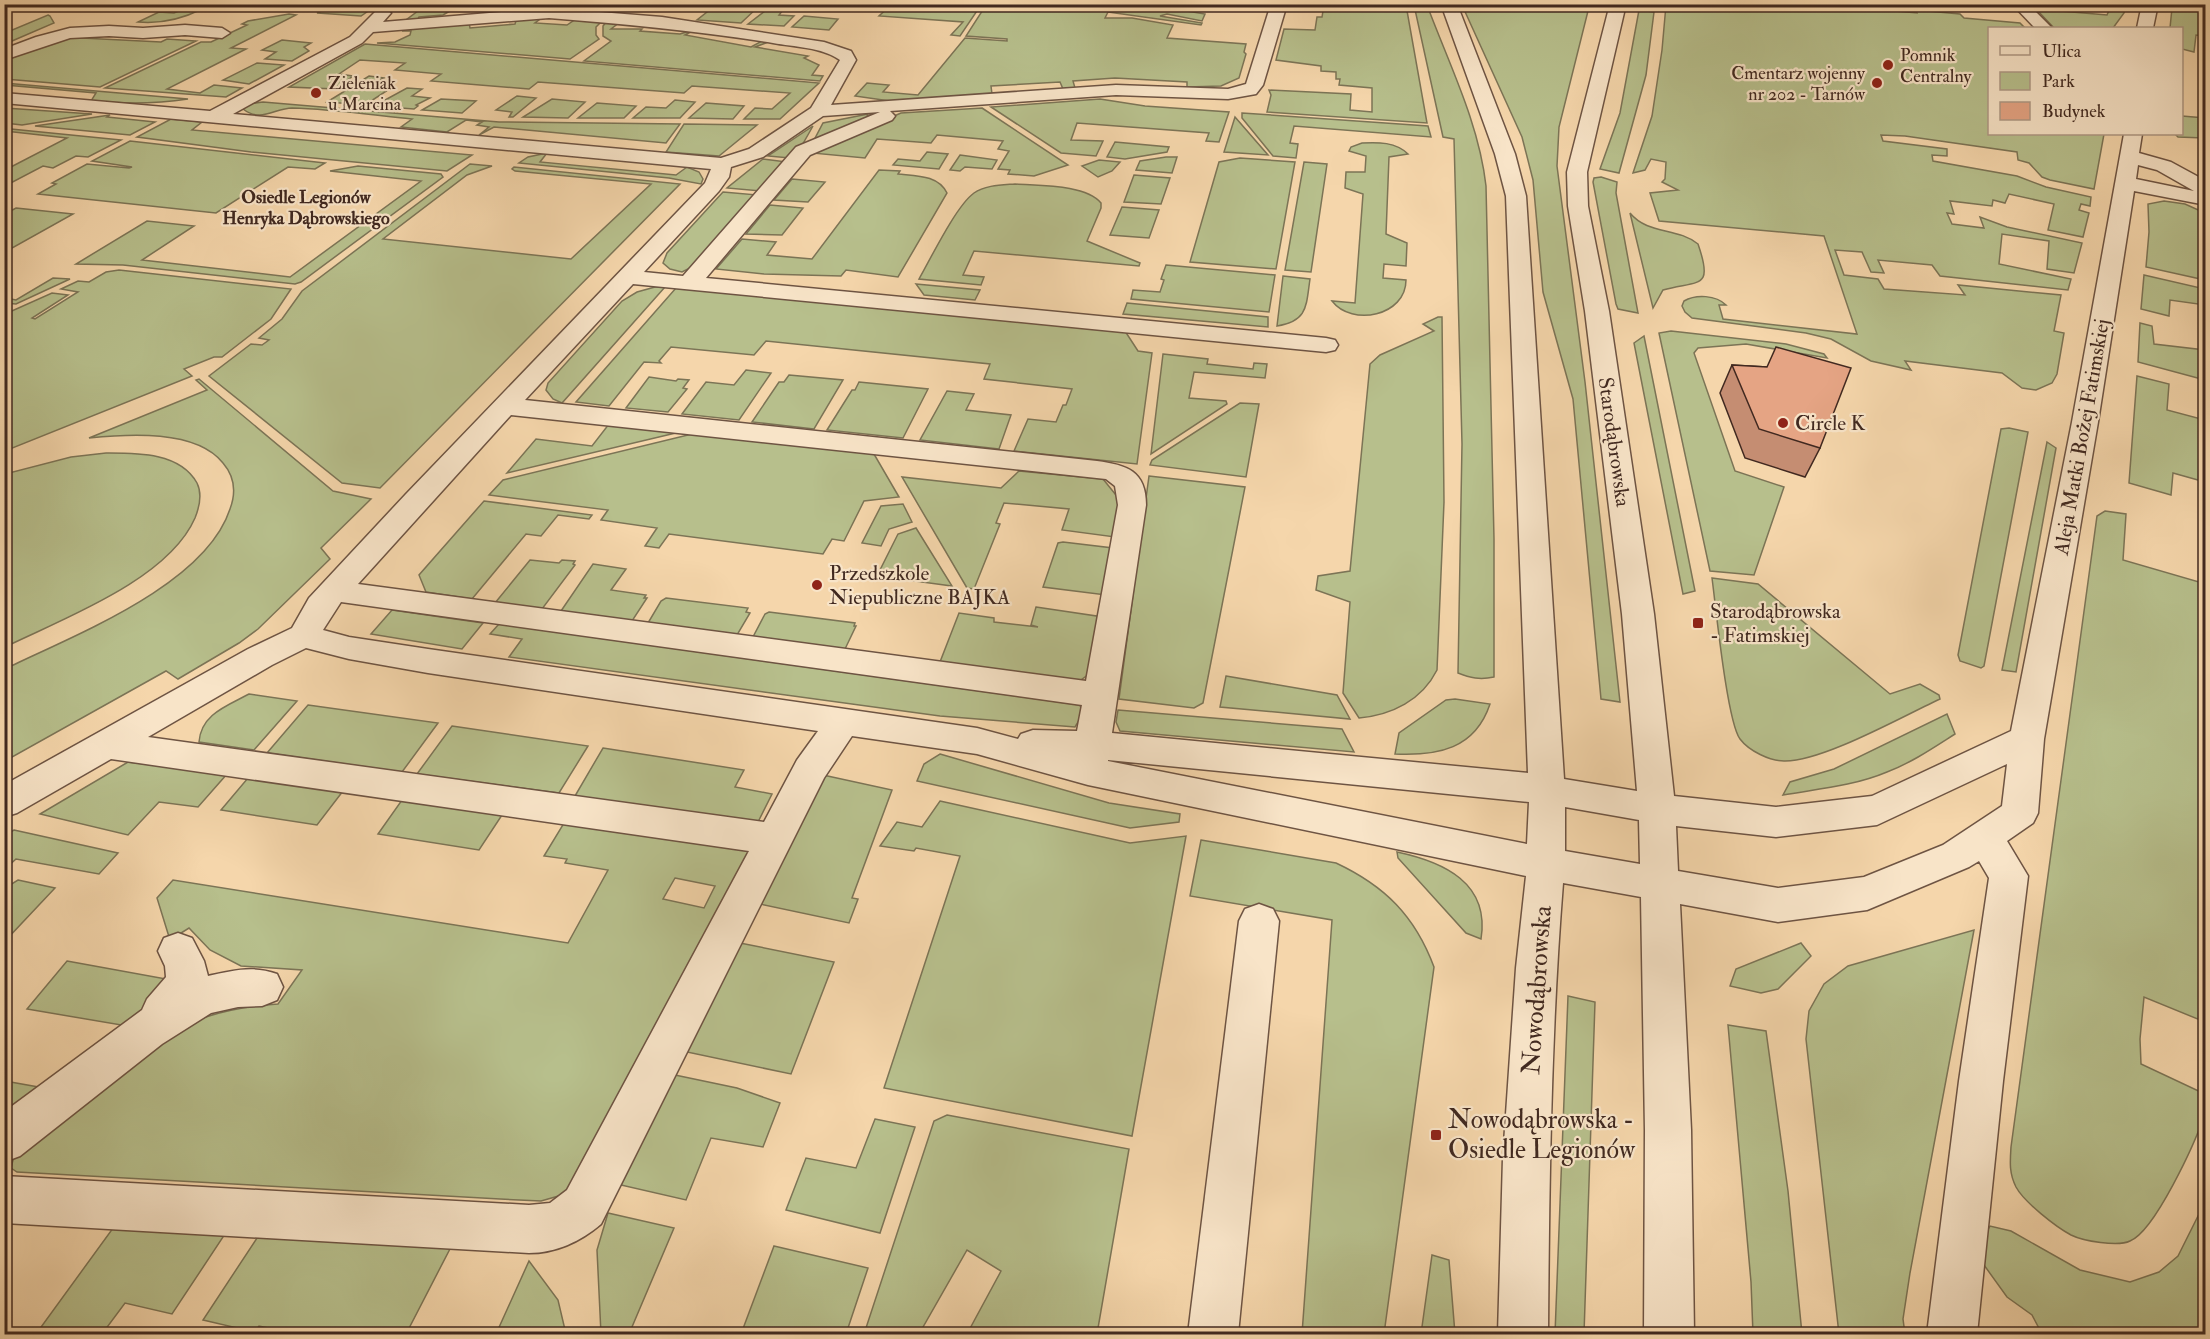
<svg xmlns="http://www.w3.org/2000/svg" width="2210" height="1339" font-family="'IM FELL Double Pica',serif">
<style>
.green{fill:#b7bf8c;stroke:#7c7456;stroke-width:1.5;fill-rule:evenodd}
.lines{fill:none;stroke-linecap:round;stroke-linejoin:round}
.minor-casing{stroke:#6e5443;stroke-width:3}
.minor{fill:#f8e4c8;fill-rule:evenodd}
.wall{fill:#c58d72;stroke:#412920;stroke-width:1.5}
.building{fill:#e5a484;stroke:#412920;stroke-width:1.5}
.poi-dot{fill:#8f2418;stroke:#f8e4c8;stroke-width:2}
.labels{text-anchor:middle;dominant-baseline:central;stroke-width:4.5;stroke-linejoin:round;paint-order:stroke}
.far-poi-label{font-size:18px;fill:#412920;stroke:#f8e4c8;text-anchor:start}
.far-neighbourhood-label{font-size:18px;font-weight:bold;fill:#412920;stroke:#f8e4c8}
.poi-label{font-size:21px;fill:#412920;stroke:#f8e4c8;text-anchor:start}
.street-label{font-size:21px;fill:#412920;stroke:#f8e4c8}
.near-street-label{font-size:26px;fill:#412920;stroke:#f8e4c8}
.near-poi-label{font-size:26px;fill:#412920;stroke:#f8e4c8;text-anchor:start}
</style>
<rect width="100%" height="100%" fill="#f5d6ab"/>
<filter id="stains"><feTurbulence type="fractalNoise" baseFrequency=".00333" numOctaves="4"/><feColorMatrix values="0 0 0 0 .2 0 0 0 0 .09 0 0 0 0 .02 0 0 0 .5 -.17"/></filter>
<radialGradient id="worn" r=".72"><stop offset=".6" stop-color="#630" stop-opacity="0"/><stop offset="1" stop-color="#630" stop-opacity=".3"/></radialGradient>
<g class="green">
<path d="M1534 4 1589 7 1559 127 1557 166 1585 382 1620 702 1601 699 1573 399 1543 292 1533 180 1522 137 1462 5Z"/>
<path d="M335 5V4L377 5 361 16 317 13Z"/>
<path d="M426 5 457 7 443 15 419 17 417 21 402 23Z"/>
<path d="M716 5H722L758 7 741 23 697 20Z"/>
<path d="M891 5V4L981 5 960 36 951 35 963 22 879 16Z"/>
<path d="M986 5H1228L1226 10 1181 7 1180 10 1205 14 1202 21 1167 14 1160 16 1202 23 1201 25 1108 12 1105 18H1132L1173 25 1167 38 1246 44 1244 52 1246 54 1239 78 1221 86 1187 87V82L1115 78 1073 81 1075 88 1063 89 1060 82 991 86 992 94 890 101 855 96 867 83 889 85 883 92 918 95 965 38 1007 41V39L966 36Z"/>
<path d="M1324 5H1406L1427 123 1267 112 1271 95 1269 90 1351 94 1350 110 1372 112V88L1339 85 1340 79H1336V72L1321 71V66L1276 60 1284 29 1315 30 1317 17H1322Z"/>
<path d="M1414 5H1427C1449 64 1479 123 1486 186L1494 539V677C1480 680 1470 678 1458 673L1462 444 1454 139 1443 137Z"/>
<path d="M1666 5 1851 4 1871 6 1872 9 1917 13 1916 10 1960 14 1964 18 2020 23 2025 28H1990V134H2104L2094 189 2050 180 2042 177 2029 163 2018 160 2017 152 1905 136 1881 135 1883 141 1947 149V156L1932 155 1933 161 2017 176 2046 187 2091 197 2090 206 2081 204 2079 210 2089 213 2083 237 2048 230 2054 204 2009 194 2005 203 1993 200 1992 206 1950 201 1954 214 1947 213 1952 224 1984 228 1980 217 2007 227 2082 243 2074 273 2047 269 2049 241 2002 234 1999 264 2071 279 2068 290 1940 276 1932 265 1878 260 1884 273 1871 272 1862 252 1835 250 1844 275 1878 279 1884 289 1965 295 1958 285 2061 295 2054 331 2064 333 2057 374 2052 383 2036 390 2022 388 2002 373 1905 361 1911 370 1871 361 1831 339 1806 333 1692 318 1685 312 1682 306 1684 301C1696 294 1716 295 1726 305H1719L1723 319 1857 334 1824 236 1659 221 1650 193 1678 190 1662 182 1665 179 1666 162 1651 159 1645 170 1633 173 1652 116 1662 50Z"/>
<path d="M2087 5H2126L2124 13 2113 28H2054L2036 9 2107 15 2110 8Z"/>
<path d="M2179 5H2205V36L2196 35 2194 52 2182 49V28H2170L2172 8 2178 9Z"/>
<path d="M186 8 202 9C182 19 160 24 138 22L159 12 174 13Z"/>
<path d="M769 8 784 9 779 15 794 16 784 26 748 24Z"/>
<path d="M1639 10 1654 12 1646 75 1619 173 1600 169 1620 113Z"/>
<path d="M289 14 296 15 231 48 246 49 167 89 200 93 214 85 242 88 226 97 105 88 201 42H211L247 25 242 24 248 21Z"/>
<path d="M48 15 50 16 54 23 5 44V33Z"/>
<path d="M804 16 838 19 829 30 792 27Z"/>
<path d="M517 17H543L535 23 567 25 576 19 602 21 596 27V35L599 39 570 59 377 43 395 42 410 35 411 31H403L404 29 469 22 470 28 515 24Z"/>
<path d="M607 21 620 22 611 29H642L640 31 680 34 696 29 685 35 751 47 764 40 771 41 755 47 808 56 804 58 819 65 812 75 823 76 820 81 584 61 611 41 603 36V26Z"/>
<path d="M62 37 161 42 167 39 196 41 100 87 5 79 4 61Z"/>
<path d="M282 40 311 43 304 47 309 51 292 61 265 59 276 52 262 50Z"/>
<path d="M365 44 819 83 780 119H744L755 108 772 109 790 93 692 86 684 93 538 82 529 89 431 81 441 74 395 70 405 63 360 60 339 74 353 76 349 79 352 80 336 89 289 87Z"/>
<path d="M257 63 284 65 249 84 223 80Z"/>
<path d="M369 76 384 78 372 85 389 87 385 89 388 90 365 105 327 102Z"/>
<path d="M4 83 188 99C155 104 124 104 91 101L96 93 5 85Z"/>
<path d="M407 88 422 89 412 96 430 98 416 105 418 106 414 109 374 106Z"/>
<path d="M517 96 536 98 513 117H509L512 112 496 110Z"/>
<path d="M441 99 476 101 462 113 422 110Z"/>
<path d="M552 99 585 102 568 118 523 117Z"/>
<path d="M1100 99 1145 106 1229 112 1219 142 1206 141 1209 133 1077 123 1071 140 1103 141 1096 156 1061 153 991 107Z"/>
<path d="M675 100 695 102 680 118H633L646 107 666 108Z"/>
<path d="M263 102 499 122 680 124 666 143 494 127 479 135 489 127 477 125 482 122 466 120 447 132 401 127 412 119C372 115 332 109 292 108 275 108 261 123 243 109L247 104Z"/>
<path d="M597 103 636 106 624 118H578Z"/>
<path d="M706 103 744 106 733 119 689 118Z"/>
<path d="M5 108 92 114 22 125 5 123Z"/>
<path d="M982 108 1068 165 1034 176 1008 174 1010 170 998 169 1009 151 998 149 1003 141 937 135 931 143 877 139 865 158 812 153 815 150 901 113Z"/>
<path d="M1242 113 1428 126 1431 137 1294 126 1290 143 1298 144 1296 158 1273 156 1242 118Z"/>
<path d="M868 114 866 119 813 142 823 123Z"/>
<path d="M110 115 107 117 155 122 130 135 35 126Z"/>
<path d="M2182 116 2205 118V127L2202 131 2204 138 2178 137 2175 134H2182Z"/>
<path d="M1235 117 1268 155 1224 152Z"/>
<path d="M171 119 202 122 192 130 472 155 447 171 251 152 137 137Z"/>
<path d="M684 124 757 125 719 156 666 152Z"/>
<path d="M813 126 801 147 790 158 768 156Z"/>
<path d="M11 129 121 140 88 157 76 156 53 168 43 166 5 186V170L67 138 5 131Z"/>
<path d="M130 141 325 163 315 169 288 167 216 213 38 194 56 184 52 183 87 164 129 168 132 167 92 161Z"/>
<path d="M1115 142 1169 147 1167 152 1125 159 1107 157Z"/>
<path d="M1362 143C1378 142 1396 142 1408 154L1389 157 1386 234 1407 243 1406 266 1384 264 1383 278 1406 280C1406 316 1352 327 1332 301L1355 303 1363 194 1345 188 1346 172H1365L1366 156 1349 151 1351 147Z"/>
<path d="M927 152 948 154 939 169 893 165 898 159 920 161Z"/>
<path d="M547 153 540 162 676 175 687 167 699 172 703 179 701 184 669 178 519 163 528 157Z"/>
<path d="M960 155 997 160 992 169 965 167 960 171 950 170Z"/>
<path d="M1166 157H1177L1172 173 1136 170 1140 161Z"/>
<path d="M1240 158 1295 162 1276 269 1190 262 1219 162Z"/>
<path d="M763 159 787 162 761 191 727 188Z"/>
<path d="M1099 160 1120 162 1112 171 1098 177 1082 166Z"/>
<path d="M1304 162 1327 164 1311 272 1285 270Z"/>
<path d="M470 164 492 166 467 175 383 239 571 259 651 184 515 171 512 169 514 167 680 184 380 488 342 483 209 376 251 344 262 345 269 340 259 338 282 319 302 291Z"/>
<path d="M358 166 441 174 443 177 301 282 295 284 123 265 76 264 147 221 194 226 142 260 290 277 421 181 330 171Z"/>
<path d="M879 170 900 171 898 174C917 176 938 175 947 193L898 277 846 270 841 276 764 274 716 269 742 239 776 242 767 255 812 259Z"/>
<path d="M1134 175 1170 178 1161 204 1124 202Z"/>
<path d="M1601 177 1617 182 1616 193 1638 313 1618 309 1616 304 1593 182 1594 178Z"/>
<path d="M792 179 825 182 808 202 774 200Z"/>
<path d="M1015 184C1038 186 1085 184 1101 203V208L1087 241 1140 263 1139 266 974 251 963 275 984 277 981 285 919 279C931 258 956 206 974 193 985 185 1002 185 1015 184Z"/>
<path d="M723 192 758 195 698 264 682 272 670 269 663 263 667 253Z"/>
<path d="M2164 201 2185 204 2205 213V259H2200L2205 264V280L2146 267 2149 232 2148 204Z"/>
<path d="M770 205 803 208 782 235 746 234Z"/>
<path d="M1122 207 1159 210 1149 238 1110 235Z"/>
<path d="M16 208 73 214 5 252V214Z"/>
<path d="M1630 213C1648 235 1677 227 1698 244 1714 290 1699 280 1663 290L1653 308Z"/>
<path d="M1166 265 1275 275 1269 312 1131 299 1133 290 1160 292 1164 280 1161 279Z"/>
<path d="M119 270 291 289 271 319 222 357H214L184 369 192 376 5 451V314L52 293 68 295 32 318 35 319 78 292 61 289 78 281 89 282 106 272Z"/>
<path d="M2144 275 2205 289V305L2170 300 2169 316 2141 309Z"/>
<path d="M1283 276 1310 279C1306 306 1308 321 1277 326Z"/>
<path d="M53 278 70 279 16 304 5 303V298L16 300Z"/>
<path d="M916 284 980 290 975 300 924 295Z"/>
<path d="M655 287H665L562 403 553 399 546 390 548 383 622 301 637 292Z"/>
<path d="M676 288 1125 331 1138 351 1152 353 1137 464 1014 451 1028 419 1056 422 1063 405H1066L1072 389 984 379 990 364 766 341 754 355 671 347 659 361 661 363 644 362 609 406 576 402Z"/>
<path d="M1127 303 1268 317V327L1123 314Z"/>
<path d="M1438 317H1442L1444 502 1437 670C1422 700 1392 715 1359 718L1343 693 1350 602 1316 590 1318 576 1350 571 1370 364 1380 355 1434 331 1423 324Z"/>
<path d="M2140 323 2152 326 2154 344 2205 350V380L2138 362Z"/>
<path d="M1671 331 1786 344 1824 354 1827 358 1746 344 1698 348 1694 353 1735 471 1784 487 1754 575 1710 571 1659 333Z"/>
<path d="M1644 336 1695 591 1683 594 1634 343Z"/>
<path d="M1163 354 1208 359 1207 364 1253 369 1254 363 1267 364 1265 378 1194 372 1189 398 1226 401 1227 404 1151 454Z"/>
<path d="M746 370 771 373 739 420 682 414 706 382 734 385Z"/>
<path d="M789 375 843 380 814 429 752 422 779 382H784Z"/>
<path d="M2137 376 2169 384 2167 410 2205 420V482L2173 473 2171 495 2129 483Z"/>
<path d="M649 377 676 381 678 379 689 380 683 388 687 389 668 412 626 408Z"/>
<path d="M199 379 333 491 371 499 321 548 330 559 258 629 239 643 178 679 166 671 5 761V669C72 636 205 586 230 509 236 493 235 477 223 463 196 429 127 434 89 438L207 390 196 380Z"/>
<path d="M859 382 928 389 903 438 827 430 852 390H855Z"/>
<path d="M947 391 974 394 966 410 1011 415 999 449 920 440Z"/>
<path d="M1240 403 1259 404 1246 477 1150 465 1152 460Z"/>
<path d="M609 424 680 432 507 473 536 439 592 446Z"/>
<path d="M2009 428 2028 432 1984 666 1981 668 1960 661 1958 655 2001 429Z"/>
<path d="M692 434 874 454 899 497 864 501 844 541 832 539 823 554 669 534 659 548 645 546 657 528 601 520 608 510 489 495 503 480Z"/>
<path d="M2047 442 2056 448 2016 672 2002 670Z"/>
<path d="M106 453C136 453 180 452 197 483 203 495 199 508 195 518 168 580 62 619 5 647V474L71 457Z"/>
<path d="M1019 471 1103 479 1120 500 1115 537 1062 530 1069 509 1004 503 996 523 1000 524 974 589 967 588 902 477 1001 488Z"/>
<path d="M1149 476 1245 487 1203 703 1194 708 1119 699Z"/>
<path d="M484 501 592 515 589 519 558 515 541 536 526 534 472 599 426 592 419 575Z"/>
<path d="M903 504 912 522 889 529 881 546 862 543 881 506Z"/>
<path d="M2105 511 2126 514 2123 560 2206 584 2205 1022 2144 997 2140 1039 2141 1064 2205 1094C2206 1101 2207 1110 2204 1116 2195 1143 2155 1231 2130 1241 2118 1247 2083 1241 2071 1235 2056 1227 2024 1202 2016 1187 2009 1173 2010 1162 2011 1147L2097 516Z"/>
<path d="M916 528 952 586 877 576 898 534Z"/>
<path d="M1063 542 1113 548 1106 595 1043 587 1058 543Z"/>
<path d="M530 560 559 563 562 560 575 561 573 564 575 565 542 609 495 603Z"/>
<path d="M593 564 626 569 611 590 646 595 644 598H647L632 621 561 611Z"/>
<path d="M1712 578 1758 584 1890 694 1920 684 1939 695 1940 699C1903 716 1822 762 1784 761 1770 761 1749 751 1740 739 1727 721 1716 608 1712 578Z"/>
<path d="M666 598 748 608 746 612 750 613 737 635 648 623 661 601Z"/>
<path d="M1036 607 1103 617 1096 669 1078 682 940 662 959 613 994 618V622L1038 627 1031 625Z"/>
<path d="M392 610 483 623 462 649 371 634Z"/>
<path d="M769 612 855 623 854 626H856L845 649 753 637 765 614Z"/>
<path d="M499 624 1080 705 1083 714 1075 727 940 716 509 657 522 639 490 634Z"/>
<path d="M1226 676 1337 695 1350 719 1220 707Z"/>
<path d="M249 694 297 701 254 750 199 742C201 714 227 706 249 694Z"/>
<path d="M1455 699 1490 704C1475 749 1438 756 1395 754L1399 733 1446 700Z"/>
<path d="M308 705 438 723 402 772 267 753Z"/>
<path d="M1118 710 1342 729 1354 752 1120 731 1116 722Z"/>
<path d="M1947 714 1955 734C1933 748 1911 763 1887 772 1854 786 1817 789 1783 795L1790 782 1834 769Z"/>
<path d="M452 726 588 746 559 793 417 774Z"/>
<path d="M603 748 744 770 735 787 772 794 758 822 575 796Z"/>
<path d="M940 754 1109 803 1180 814 1179 822 1130 828 917 781 924 764Z"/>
<path d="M128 762 227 774 198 807 159 802 128 835 40 814Z"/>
<path d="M823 775 892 790 852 898 858 899 849 923 760 904Z"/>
<path d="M248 778 343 791 317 825 221 810Z"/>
<path d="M402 800 502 815 479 850 378 834Z"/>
<path d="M940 801 1130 843 1186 836 1132 1136 884 1088 960 856 916 848 914 851 880 846 897 822 922 827Z"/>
<path d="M564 823 750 850 587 1170 562 1195 541 1201 500 1199 17 1172 11 1168 15 1152 189 1023C219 1011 246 1006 278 1004L302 970 241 966 210 950 189 928 170 940 157 898 173 880 568 943 608 870 565 863 567 859 544 856ZM675 878 715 886 704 908 663 899Z"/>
<path d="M14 830 118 853 99 874 16 859 5 869V835Z"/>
<path d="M1201 840 1336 863C1385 886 1415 916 1434 967L1384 1334H1302L1332 920 1190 896Z"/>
<path d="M1397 852C1444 862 1490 883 1481 939L1466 933 1398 858Z"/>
<path d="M18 880 55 888 5 941V888Z"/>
<path d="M1974 930 1910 1273 1903 1319 1905 1334H1839L1806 1039 1809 1011 1824 984 1848 966Z"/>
<path d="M740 943 834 962 791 1074 687 1052Z"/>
<path d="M1801 943 1811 956 1778 989 1761 993 1730 986 1736 969Z"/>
<path d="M67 961 166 979 133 1027 27 1009Z"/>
<path d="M1568 996 1595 1002 1584 1334H1555Z"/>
<path d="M1728 1025 1766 1031 1788 1191 1802 1334H1753L1751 1282Z"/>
<path d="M675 1075 737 1088 780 1103 763 1147 711 1138 686 1200 621 1185Z"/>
<path d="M5 1081 44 1088 5 1118Z"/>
<path d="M947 1115 1129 1149 1097 1334H967L1001 1271 967 1250 919 1334H864L934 1121Z"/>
<path d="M875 1119 915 1127 880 1233 786 1210 806 1158 856 1168Z"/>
<path d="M2205 1202V1334H2042L2032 1315 2007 1297 1984 1265 1983 1238 1990 1226 2011 1231 2080 1270 2130 1282 2159 1272 2178 1256Z"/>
<path d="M608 1213 674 1228 629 1334H601L597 1250Z"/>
<path d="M116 1224 227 1231 172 1314 125 1303 102 1334H36Z"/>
<path d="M259 1235 452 1245 406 1334H287L288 1332 259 1326 254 1332 203 1320Z"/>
<path d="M774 1246 868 1268 846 1334H741Z"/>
<path d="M1432 1255 1449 1260 1455 1334H1421Z"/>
<path d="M529 1261 558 1300 566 1334H496Z"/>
</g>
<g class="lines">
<defs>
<g id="minor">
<path d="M1271 4H1287L1263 85 1256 94 1228 99 1116 95 890 111 895 116 892 120 810 155 706 278 1326 338 1335 340 1338 345 1335 350 1326 352 633 284 525 400 1097 461C1127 465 1146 471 1146 505L1112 733 1528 773 1506 196 1495 154 1441 4H1457L1515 154 1526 196 1564 779 1637 791 1622 614 1585 311 1568 206 1567 172 1610 4H1626L1587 172 1588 206 1609 311 1654 614 1674 796 1776 807 1872 796 2011 731 2072 422 2124 134H2142L2139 153 2171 162 2206 181V205L2134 191 2098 422 2044 739 2038 813 2033 823 2007 841 2028 876 2003 1081 1977 1334H1927L1959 1081 1989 878 1979 861 1969 867 1867 910 1778 922 1680 904 1691 1130 1694 1334H1644L1645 1130 1641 897 1563 883C1551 1033 1549 1183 1548 1334H1498L1503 1158 1516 968 1526 876 1088 785 977 754 852 736 824 778 601 1224C581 1241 556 1253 529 1253L4 1223V1176L529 1205 550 1203 567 1190 749 851 111 759 17 813 4 817V785L248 649 292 628 309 598 406 494 705 183 711 169 4 103V93L210 111 350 37 377 10 383 8 391 13 383 22 549 8 662 17 824 42 851 51 856 60 831 105 1116 85 1228 89 1246 84ZM549 18C624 24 699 31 773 43 794 47 822 47 840 60L811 108 749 149 721 158 233 114 362 43 373 32ZM880 112 796 147 683 276 644 272 719 191 729 177 731 167 763 157 823 116ZM2138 165 2157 170 2194 191 2136 179ZM511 415 1106 479 1115 486 1118 505 1086 681 358 584ZM341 602 1082 705 1077 731 1033 730 1021 734 1018 739 977 728 428 649 349 637 323 630ZM306 648 349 659 428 673 818 731 797 760 764 822 148 737 272 665ZM1108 760 1529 802 1527 844 1108 761ZM2007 764 2002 806 1943 845 1864 877 1778 888 1678 871 1676 826 1776 837 1877 825ZM1565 807 1639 820 1640 864 1565 851Z"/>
<path d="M2012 4H2028L2052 28H2035Z"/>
<path d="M2142 4H2158L2153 28H2137Z"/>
<path d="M185 25 222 28 230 33 222 38 185 35 143 38 109 36 70 38 4 60V49L36 37 70 28 109 26 143 28Z"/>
<path d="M1259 904 1273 909 1279 921 1238 1334H1188L1239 921 1245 909Z"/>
<path d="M178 933 192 938 204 961 208 976C232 971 253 965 277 974L283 987 277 1000 262 1006 238 1007 211 1013 162 1044 20 1156 4 1162V1112L142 1010 147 999 166 977 165 966 158 951 164 938Z"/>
</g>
</defs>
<use href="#minor" class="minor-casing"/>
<use href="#minor" class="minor"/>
</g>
<path class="wall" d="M1732 365 1767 367 1820 448 1805 477 1745 458 1720 393Z"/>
<path class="building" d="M1776 347 1851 368 1820 448 1759 429 1732 365 1767 367Z"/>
<g class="poi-dot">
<circle cx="1888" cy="65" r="6"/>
<circle cx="1877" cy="83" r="6"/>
<circle cx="316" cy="93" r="6"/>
<circle cx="1783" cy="423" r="6"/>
<circle cx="817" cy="585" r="6"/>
<rect x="1692" y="617" width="12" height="12" rx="3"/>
<rect x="1430" y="1129" width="12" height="12" rx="3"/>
</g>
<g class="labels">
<g class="far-poi-label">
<text x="1900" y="55">Pomnik<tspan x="1900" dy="21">Centralny</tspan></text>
<text x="1865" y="73" text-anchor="end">Cmentarz wojenny<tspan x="1865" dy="21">nr 202 - Tarnów</tspan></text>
<text x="328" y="83">Zieleniak<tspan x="328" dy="21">u Marcina</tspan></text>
</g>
<g class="far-neighbourhood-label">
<text x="306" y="197">Osiedle Legionów<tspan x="306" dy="21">Henryka Dąbrowskiego</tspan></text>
</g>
<g class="poi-label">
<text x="1795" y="423">Circle K</text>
<text x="829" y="573">Przedszkole<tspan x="829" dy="24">Niepubliczne BAJKA</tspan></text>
<text x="1710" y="611">Starodąbrowska<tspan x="1710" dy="24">- Fatimskiej</tspan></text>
</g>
<g class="street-label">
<text transform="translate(2082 437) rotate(-80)">Aleja Matki Bożej Fatimskiej</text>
<text transform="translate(1614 442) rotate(82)">Starodąbrowska</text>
</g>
<g class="near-street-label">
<text transform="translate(1537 990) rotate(-86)">Nowodąbrowska</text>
</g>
<g class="near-poi-label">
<text x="1448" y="1120">Nowodąbrowska -<tspan x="1448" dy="30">Osiedle Legionów</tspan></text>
</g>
</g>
<rect width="2210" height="1339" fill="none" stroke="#f5d6ab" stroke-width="24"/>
<rect x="6" y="6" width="2198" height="1327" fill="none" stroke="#412920" stroke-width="3"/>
<rect x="12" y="12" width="2186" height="1315" fill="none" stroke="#412920" stroke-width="1.5"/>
<rect x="1988" y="27" width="195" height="108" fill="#f8e4c8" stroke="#af9985" stroke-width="1.5"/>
<rect x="2000" y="46" width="30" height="9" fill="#f8e4c8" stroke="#af9985" stroke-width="1.5"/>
<text x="2042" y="57" font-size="18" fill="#412920">Ulica</text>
<rect x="2000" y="72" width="30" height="18" fill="#b7bf8c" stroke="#af9985" stroke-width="1.5"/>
<text x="2042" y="87" font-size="18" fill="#412920">Park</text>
<rect x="2000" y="102" width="30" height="18" fill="#e5a484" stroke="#af9985" stroke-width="1.5"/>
<text x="2042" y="117" font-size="18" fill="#412920">Budynek</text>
<rect width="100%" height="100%" filter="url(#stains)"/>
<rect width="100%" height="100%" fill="url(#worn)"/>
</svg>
